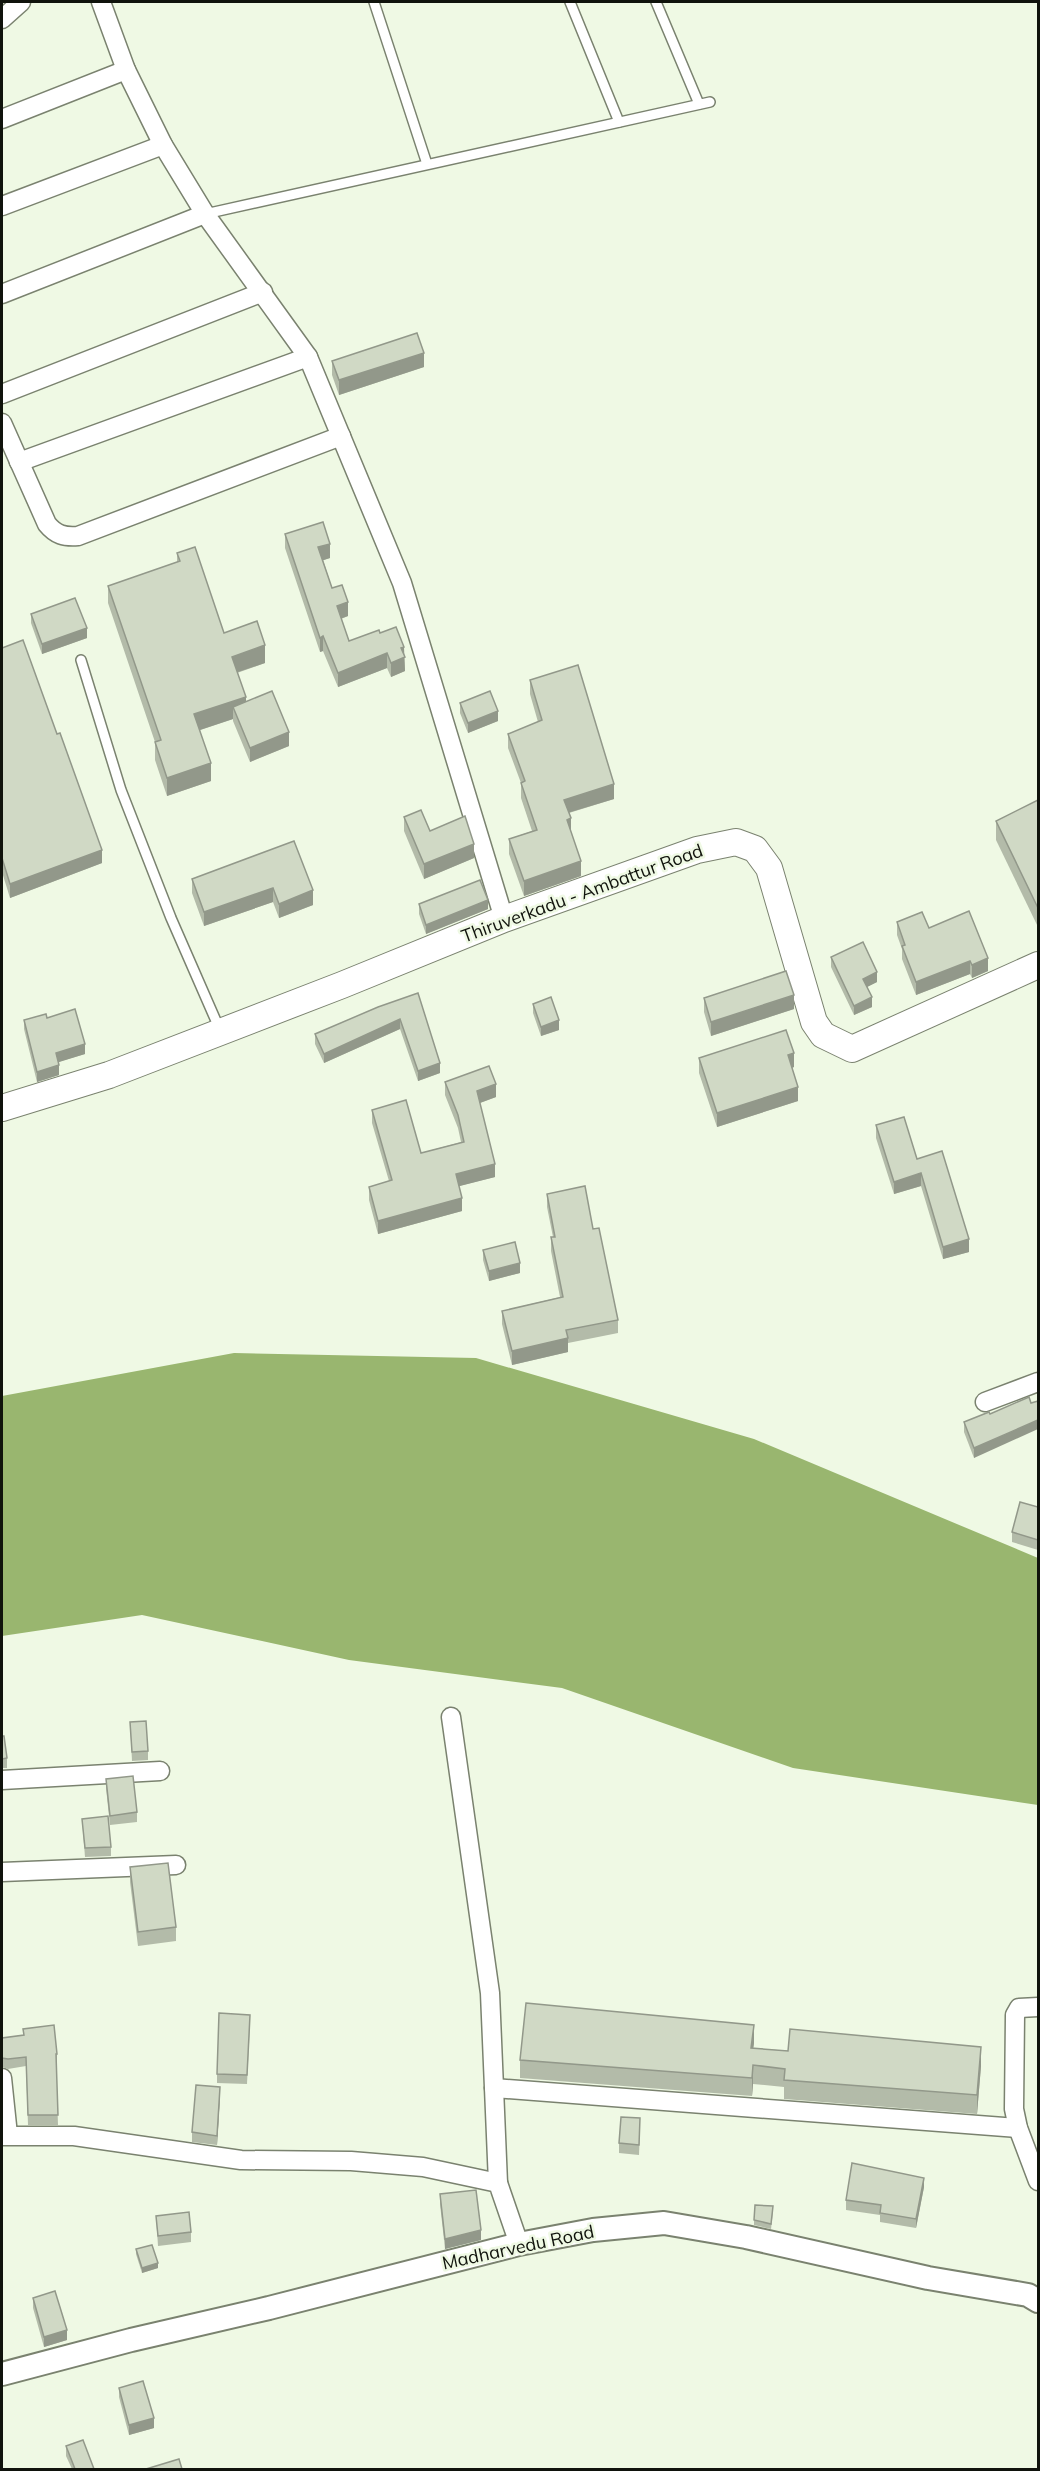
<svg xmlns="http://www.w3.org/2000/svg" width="1040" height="2471" font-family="Mulish,sans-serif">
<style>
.water{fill:#99b66f}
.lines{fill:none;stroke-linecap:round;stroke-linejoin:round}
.service-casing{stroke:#7a826f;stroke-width:12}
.minor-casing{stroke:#7a826f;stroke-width:21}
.tertiary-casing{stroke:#7a826f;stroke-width:26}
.secondary-casing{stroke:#7a826f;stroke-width:28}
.service{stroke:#fff;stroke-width:9}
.minor{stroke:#fff;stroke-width:18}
.tertiary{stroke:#fff;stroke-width:22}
.secondary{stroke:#fff;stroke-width:26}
.wall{fill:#b3bba9}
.shaded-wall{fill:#92988a}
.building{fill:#d0d9c5;stroke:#92988a;stroke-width:1.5}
.labels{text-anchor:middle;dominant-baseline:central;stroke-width:5;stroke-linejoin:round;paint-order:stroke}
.street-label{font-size:18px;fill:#10130c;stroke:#eff9e4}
</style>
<rect width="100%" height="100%" fill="#eff9e4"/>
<path class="water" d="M234 1353 476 1358 754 1439 1038 1558V1805L793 1768 562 1688 349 1660 142 1615 2 1636V1396Z"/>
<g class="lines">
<defs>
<g id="service">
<path d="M374 2 427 164"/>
<path d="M570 2 619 122"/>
<path d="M656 2 699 104"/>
<path d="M205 214 710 102"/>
<path d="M81 660 121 790 171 918 220 1030"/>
</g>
<g id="minor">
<path d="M101 2 126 70 163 145 205 214 308 357 402 583 504 919"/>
<path d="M2 19 21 2"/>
<path d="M2 119 126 70"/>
<path d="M2 206 163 145"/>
<path d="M2 294 205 214"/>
<path d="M2 394 263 292"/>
<path d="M2 423 47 524C56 535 64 537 78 536L341 436"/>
<path d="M19 462 308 357"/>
<path d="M985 1402 1038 1382"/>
<path d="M451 1717 490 1993 498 2183"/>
<path d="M2 1780 160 1771"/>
<path d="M2 1872 176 1865"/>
<path d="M1038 2007 1019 2008 1015 2015 1014 2109 1018 2128 1038 2181"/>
<path d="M2 2078 8 2135"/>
<path d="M494 2088 1018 2128"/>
<path d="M2 2136H74L241 2160 351 2161 423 2167 498 2183 519 2244"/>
</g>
<path id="tertiary" d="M2 2374 131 2340 269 2308 519 2244 593 2230 664 2223 746 2237 928 2278 1028 2295 1038 2301"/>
<path id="secondary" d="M2 1108 109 1075 342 985 504 919 697 850 736 842 755 849 769 868 814 1022 823 1035 852 1049 1038 965"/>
</defs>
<use href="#service" class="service-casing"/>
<use href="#minor" class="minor-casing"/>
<use href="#tertiary" class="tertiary-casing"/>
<use href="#secondary" class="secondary-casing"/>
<use href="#service" class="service"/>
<use href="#minor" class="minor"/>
<use href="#tertiary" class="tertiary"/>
<use href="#secondary" class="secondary"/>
</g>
<g class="wall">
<path d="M332 361 424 367 339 395 332 375Z"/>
<path d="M285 534 330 558 323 560 332 588 348 616 341 619 349 641 380 633 404 654 405 671 391 677 387 668 338 687 323 651 320 652 285 548Z"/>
<path d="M177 553 224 633 265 663 237 673 246 702 289 746 250 762 233 721V719L200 730 211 781 167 796 155 760V742L108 603V586L177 562Z"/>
<path d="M31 614 87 638 42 654 31 623Z"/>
<path d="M2 648 102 863 10 898 2 872Z"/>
<path d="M530 680 614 799 569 813 571 833 581 876 524 896 509 854V839L532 831 521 798V783L508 748V734L538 722 530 694Z"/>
<path d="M460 703 498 721 468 733 460 713Z"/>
<path d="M1038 800V927L996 840V821Z"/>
<path d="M404 817 430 831 474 858 424 879 404 831Z"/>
<path d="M294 841 313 905 279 918 273 902 204 926 192 893V879Z"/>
<path d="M419 904 488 909 426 934 419 914Z"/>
<path d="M897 922 929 928 988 971 972 978 970 974 916 995 902 959V949L897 935Z"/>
<path d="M831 957 877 982 867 987 872 1007 854 1015 831 967Z"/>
<path d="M418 993 440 1073 418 1081 400 1029 324 1063 315 1044V1034Z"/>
<path d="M704 998 794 1009 711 1036 704 1012Z"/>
<path d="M533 1004 559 1030 541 1036 533 1013Z"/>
<path d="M47 1018 85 1054 58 1062 59 1075 37 1082 24 1029V1020Z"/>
<path d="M699 1058 794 1067 792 1068 798 1101 717 1127 699 1073Z"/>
<path d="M445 1082 496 1097 480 1103 495 1177 459 1186 462 1211 378 1234 369 1200V1187L389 1181 372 1123V1110L421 1153 461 1142 458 1128 445 1095Z"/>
<path d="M876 1125 917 1159 969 1252 943 1259 921 1186 894 1194 876 1138Z"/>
<path d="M547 1194 593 1229 618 1320V1333L568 1343V1352L512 1365 502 1324V1311L560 1297 551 1251V1237H553L547 1207Z"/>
<path d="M483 1250 520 1273 489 1281 483 1260Z"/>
<path d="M1031 1403 974 1458 964 1432V1422Z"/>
<path d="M1038 1507V1550L1012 1542V1532Z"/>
<path d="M130 1722 148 1751V1760L132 1761Z"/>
<path d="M2 1736 7 1758V1768H2Z"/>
<path d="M106 1779 137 1812V1822L110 1825 106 1788Z"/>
<path d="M82 1819 111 1847V1856L85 1857Z"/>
<path d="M130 1867 176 1927V1941L138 1946 130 1882Z"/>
<path d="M250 2024 247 2084 217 2083V2074Z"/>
<path d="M23 2029 57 2054V2064H56L58 2125H28L26 2066 8 2069 2 2067V2038L23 2035Z"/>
<path d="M754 2043 753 2048 981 2066 977 2114 784 2099V2087L753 2084 752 2096 520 2078V2060Z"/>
<path d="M220 2096 217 2145 192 2142V2132Z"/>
<path d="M640 2128 639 2155 619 2153V2143Z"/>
<path d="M924 2187 916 2228 880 2222V2215L846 2210V2200Z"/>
<path d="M440 2194 481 2240 445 2249 440 2204Z"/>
<path d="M773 2211 771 2229 754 2225V2220Z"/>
<path d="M156 2216 191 2232V2242L158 2246Z"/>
<path d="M136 2249 158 2268 142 2273 136 2254Z"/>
<path d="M33 2298 67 2340 44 2347 33 2308Z"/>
<path d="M119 2388 154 2428 129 2435 119 2397Z"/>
<path d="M66 2446 94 2469H72L66 2456Z"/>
</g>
<g class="shaded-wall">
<path d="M424 353V367L339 395V380Z"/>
<path d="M330 544V558L318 562V547Z"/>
<path d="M348 602V616L337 620V606Z"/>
<path d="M87 628V638L42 654V644Z"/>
<path d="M323 636V651L320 652V638Z"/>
<path d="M265 645V663L232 674V657Z"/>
<path d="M404 647 405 671 391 677V663L401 648Z"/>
<path d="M387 653V668L338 687V673Z"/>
<path d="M246 697V714L233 707V719L194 732V714Z"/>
<path d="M498 711V721L468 733V723Z"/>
<path d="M289 732V746L250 762V748Z"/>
<path d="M211 763V781L167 796V778Z"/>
<path d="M614 784V799L564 814V800Z"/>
<path d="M571 818V833L567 820Z"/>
<path d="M474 844V858L424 879V864Z"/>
<path d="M102 850V863L10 898V884Z"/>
<path d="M581 861V876L524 896V881Z"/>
<path d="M273 888V902L204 926V912Z"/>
<path d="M313 890V905L279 918V904Z"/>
<path d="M488 900V909L426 934V925Z"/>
<path d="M988 958V971L972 978V965Z"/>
<path d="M970 961V974L916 995V982Z"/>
<path d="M877 972V982L863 989V979Z"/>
<path d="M794 995V1009L711 1036V1022Z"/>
<path d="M872 997V1007L854 1015V1006Z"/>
<path d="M400 1019V1029L324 1063V1054Z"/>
<path d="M559 1020V1030L541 1036V1027Z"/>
<path d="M85 1044V1054L56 1063V1053Z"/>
<path d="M794 1053V1067L788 1069V1055Z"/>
<path d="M440 1063V1073L418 1081V1071Z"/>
<path d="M59 1065V1075L37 1082V1072Z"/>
<path d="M496 1084V1097L477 1104V1091Z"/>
<path d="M798 1087V1101L717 1127V1113Z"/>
<path d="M495 1164V1177L456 1187V1174Z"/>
<path d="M921 1173V1186L894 1194V1182Z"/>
<path d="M462 1198V1211L378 1234V1221Z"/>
<path d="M969 1239V1252L943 1259V1247Z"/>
<path d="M520 1263V1273L489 1281V1271Z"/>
<path d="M568 1338V1352L512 1365V1351Z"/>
<path d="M1038 1420V1429L974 1458V1448Z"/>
<path d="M754 2025V2043L751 2066V2048Z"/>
<path d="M981 2047V2066L977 2114V2095Z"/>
<path d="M753 2065V2084L752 2096V2078Z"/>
<path d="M220 2087V2096L217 2145V2136Z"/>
<path d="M924 2178V2187L916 2228V2219Z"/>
<path d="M481 2230V2240L445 2249V2239Z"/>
<path d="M158 2263V2268L142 2273V2268Z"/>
<path d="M67 2330V2340L44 2347V2337Z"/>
<path d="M154 2418V2428L129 2435V2425Z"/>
</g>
<g class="building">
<path d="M417 333 424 353 339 380 332 361Z"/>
<path d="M323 522 330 544 318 547 332 588 342 585 348 602 337 606 349 641 379 630 380 633 396 627 404 647 401 648 405 657 391 663 387 653 338 673 323 636 320 638 285 534Z"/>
<path d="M195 547 224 633 257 621 265 645 232 657 246 697 194 714 211 763 167 778 155 742 161 740 108 586 180 561 177 553Z"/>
<path d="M75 598 87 628 42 644 31 614Z"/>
<path d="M23 640 57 734 60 733 102 850 10 884 2 858V648Z"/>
<path d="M578 665 614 784 564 800 571 818 567 820 581 861 524 881 509 839 537 830 521 783 525 781 508 734 542 720 530 680Z"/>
<path d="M272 691 289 732 250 748 233 707Z"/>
<path d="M490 691 498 711 468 723 460 703Z"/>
<path d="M1038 800V908L996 821Z"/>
<path d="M421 810 430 831 465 816 474 844 424 864 404 817Z"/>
<path d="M294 841 313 890 279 904 273 888 204 912 192 879Z"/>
<path d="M480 880 488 900 426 925 419 904Z"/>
<path d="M969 911 988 958 972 965 970 961 916 982 902 946 905 945 897 922 922 912 929 928Z"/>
<path d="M863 942 877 972 863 979 872 997 854 1006 831 957Z"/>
<path d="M786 971 794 995 711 1022 704 998Z"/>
<path d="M418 993 440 1063 418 1071 400 1019 324 1054 315 1034 378 1007Z"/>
<path d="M551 997 559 1020 541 1027 533 1004Z"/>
<path d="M75 1009 85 1044 56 1053 59 1065 37 1072 24 1020 46 1014 47 1018Z"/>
<path d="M786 1030 794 1053 788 1055 798 1087 717 1113 699 1058Z"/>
<path d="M489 1066 496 1084 477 1091 495 1164 456 1174 462 1198 378 1221 369 1187 392 1180 372 1110 406 1100 421 1153 464 1142 458 1115 445 1082Z"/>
<path d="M904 1117 917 1159 942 1151 969 1239 943 1247 921 1173 894 1182 876 1125Z"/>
<path d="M585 1186 593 1229 599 1228 618 1320 566 1330 568 1338 512 1351 502 1311 563 1297 551 1237H555L547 1194Z"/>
<path d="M515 1242 520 1263 489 1271 483 1250Z"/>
<path d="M1029 1397 1031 1403 1038 1401V1420L974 1448 964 1422 989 1412 990 1414Z"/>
<path d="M1020 1502 1038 1507V1540L1012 1532Z"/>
<path d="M146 1721 148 1751 132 1752 130 1722Z"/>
<path d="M2 1736H4L7 1758 2 1759Z"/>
<path d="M133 1776 137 1812 110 1816 106 1779Z"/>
<path d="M108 1816 111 1847 85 1848 82 1819Z"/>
<path d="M168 1863 176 1927 138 1932 130 1867Z"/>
<path d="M526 2003 754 2025 751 2048 788 2051 790 2029 981 2047 977 2095 784 2080 785 2069 753 2065 752 2078 520 2060Z"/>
<path d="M219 2013 250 2015 247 2075 217 2074Z"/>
<path d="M54 2025 57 2054H56L58 2115H28L26 2057 8 2059 2 2058V2038L24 2035 23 2029Z"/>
<path d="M196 2085 220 2087 217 2136 192 2132Z"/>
<path d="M621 2117 640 2118 639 2145 619 2143Z"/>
<path d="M852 2163 924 2178 916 2219 880 2213 881 2205 846 2200Z"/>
<path d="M476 2190 481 2230 445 2239 440 2194Z"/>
<path d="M755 2205 773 2206 771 2224 754 2220Z"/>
<path d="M189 2212 191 2232 158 2236 156 2216Z"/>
<path d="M152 2245 158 2263 142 2268 136 2249Z"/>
<path d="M55 2291 67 2330 44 2337 33 2298Z"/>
<path d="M143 2381 154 2418 129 2425 119 2388Z"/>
<path d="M83 2440 94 2469H75L66 2446Z"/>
<path d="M179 2459 182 2469H146Z"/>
</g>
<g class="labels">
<g class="street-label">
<text transform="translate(582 893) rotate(-20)">Thiruverkadu - Ambattur Road</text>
<text transform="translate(518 2247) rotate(-12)">Madharvedu Road</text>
</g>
</g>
<rect width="1040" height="2471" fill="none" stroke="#10130c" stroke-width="6"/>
</svg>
